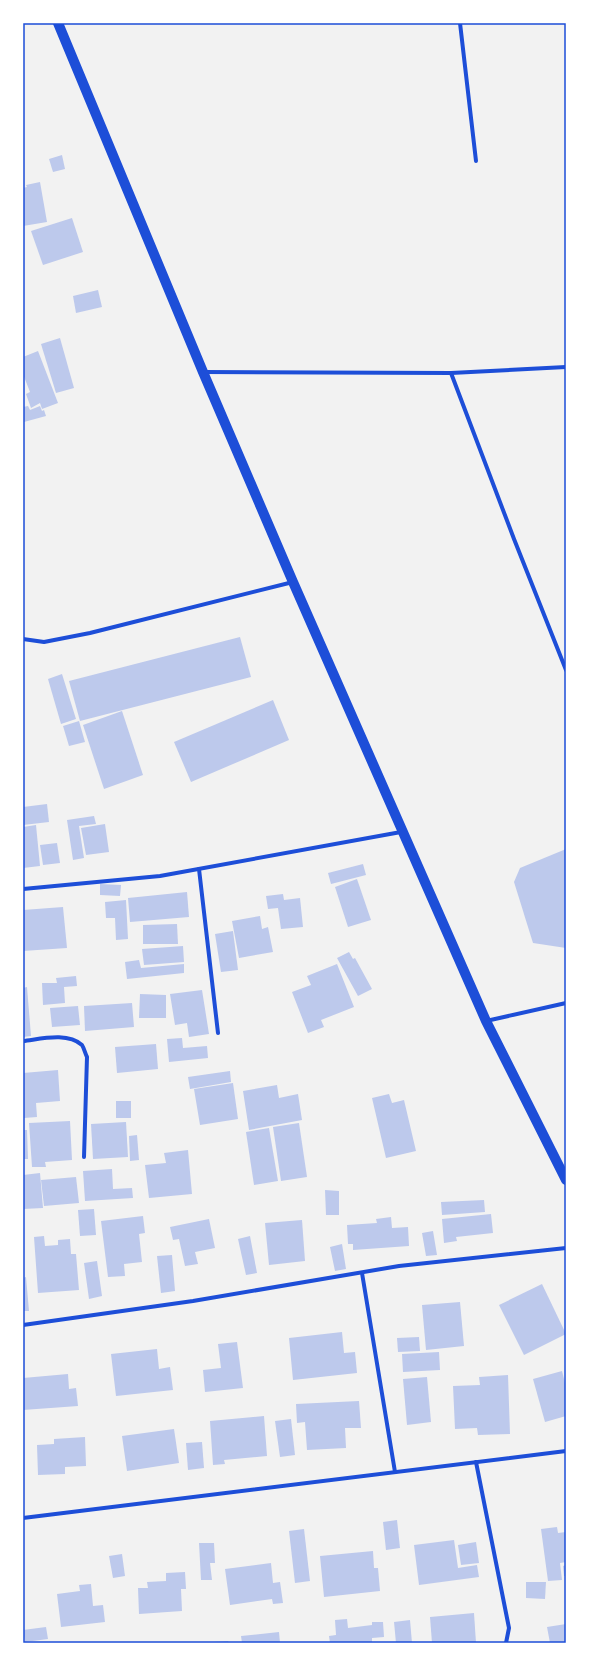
<svg xmlns="http://www.w3.org/2000/svg" width="589" height="1666" font-family="'Fira Sans Condensed',sans-serif">
<style>
.building{fill:#bdc9ec}
.lines{fill:none;stroke-linecap:round;stroke-linejoin:round}
.minor{stroke:#1d4ed8;stroke-width:4}
.primary{stroke:#1d4ed8;stroke-width:10}
.neatline{fill:none;stroke:#1d4ed8;stroke-width:1.5}
</style>
<rect width="100%" height="100%" fill="#f2f2f2"/>
<g class="building">
<path d="M62 155 65 169 53 172 49 159Z"/>
<path d="M40 182 47 222 23 226V188L27 187 26 185Z"/>
<path d="M72 218 83 252 43 265 31 231Z"/>
<path d="M98 290 102 307 76 313 73 296Z"/>
<path d="M60 338 74 388 56 393 41 344Z"/>
<path d="M38 351 58 403 42 409 40 403 31 408 26 394 30 392 23 374V357Z"/>
<path d="M28 406 30 410 40 406 42 411 44 410 46 416 24 422 23 407Z"/>
<path d="M240 637 251 677 80 721 69 681Z"/>
<path d="M62 674 76 719 61 724 48 679Z"/>
<path d="M273 700 289 740 191 782 174 742Z"/>
<path d="M122 711 143 775 104 789 83 725Z"/>
<path d="M79 721 85 742 69 746 63 726Z"/>
<path d="M47 804 49 822 23 825V807Z"/>
<path d="M94 816 96 824 79 826 84 858 73 860 67 820Z"/>
<path d="M105 824 109 852 86 855 81 828Z"/>
<path d="M36 825 40 866 23 868V827Z"/>
<path d="M57 843 60 863 43 865 40 845Z"/>
<path d="M566 849V948L533 943 514 882 520 868Z"/>
<path d="M363 864 366 875 331 884 328 873Z"/>
<path d="M357 879 371 920 348 927 335 887Z"/>
<path d="M100 884 121 885 120 896 100 895Z"/>
<path d="M187 892 189 917 130 922 128 898Z"/>
<path d="M283 894 284 900 300 898 303 927 281 929 278 908 268 909 266 896Z"/>
<path d="M126 900 128 939 116 940 115 918H106L105 902Z"/>
<path d="M63 907 67 948 23 951V910Z"/>
<path d="M260 916 262 929 268 927 273 952 239 958 232 921Z"/>
<path d="M177 924 178 944H143V925Z"/>
<path d="M233 931 238 970 221 972 215 934Z"/>
<path d="M183 946 184 962 144 965 142 949Z"/>
<path d="M349 952 353 959 355 958 372 989 358 996 337 958Z"/>
<path d="M139 960 141 968 184 964V973L127 979 125 962Z"/>
<path d="M337 964 354 1007 321 1020 324 1027 308 1033 292 992 311 985 307 976Z"/>
<path d="M76 976 77 986 64 987 65 1003 43 1005 42 983H57L56 978Z"/>
<path d="M27 987 31 1036 23 1037V988Z"/>
<path d="M202 990 209 1034 189 1037 187 1023 175 1025 170 994Z"/>
<path d="M140 994 166 995V1018H139Z"/>
<path d="M132 1003 134 1027 85 1031 84 1006Z"/>
<path d="M78 1006 80 1025 52 1027 50 1008Z"/>
<path d="M182 1038 183 1048 207 1046 208 1058 169 1062 167 1039Z"/>
<path d="M156 1044 158 1069 117 1073 115 1047Z"/>
<path d="M58 1070 60 1101 36 1103 37 1117 24 1118 23 1073Z"/>
<path d="M230 1071 231 1082 190 1089 188 1077Z"/>
<path d="M233 1083 238 1119 200 1125 194 1089Z"/>
<path d="M277 1085 279 1098 298 1094 302 1120 249 1130 243 1091Z"/>
<path d="M389 1094 392 1103 404 1100 416 1151 386 1158 372 1098Z"/>
<rect x="116" y="1101" width="15" height="17"/>
<path d="M70 1121 72 1160 45 1162 46 1167H32L29 1123Z"/>
<path d="M126 1122 128 1157 93 1159 91 1124Z"/>
<path d="M299 1123 307 1177 281 1181 273 1127Z"/>
<path d="M269 1128 278 1181 254 1185 246 1132Z"/>
<path d="M23 1130H27L28 1159H23Z"/>
<path d="M137 1135 139 1160 130 1161 129 1136Z"/>
<path d="M188 1150 192 1194 149 1198 145 1165 166 1163 164 1153Z"/>
<path d="M112 1169 113 1189 132 1188 133 1198 85 1201 83 1171Z"/>
<path d="M40 1173 43 1208 23 1209V1175Z"/>
<path d="M76 1177 79 1203 44 1206 41 1180Z"/>
<path d="M325 1190 339 1191V1215H326Z"/>
<path d="M484 1200 485 1212 442 1215 441 1202Z"/>
<path d="M94 1209 96 1235 80 1236 78 1210Z"/>
<path d="M491 1214 493 1233 456 1237 457 1241 444 1243 442 1219Z"/>
<path d="M143 1216 145 1233 139 1234 142 1262 124 1264 125 1276 108 1277 101 1221Z"/>
<path d="M391 1217 392 1228 408 1227 409 1246 353 1250V1244H348L347 1225 377 1223 376 1219Z"/>
<path d="M209 1219 215 1248 195 1252 198 1264 185 1266 179 1239 173 1240 170 1227Z"/>
<path d="M302 1220 305 1261 269 1265 265 1223Z"/>
<path d="M433 1231 437 1255 426 1256 422 1233Z"/>
<path d="M44 1236 45 1246 58 1245V1240L70 1239 71 1254H76L79 1290 38 1293 34 1237Z"/>
<path d="M250 1236 257 1273 246 1275 238 1239Z"/>
<path d="M342 1244 346 1269 335 1271 330 1247Z"/>
<path d="M172 1255 175 1291 161 1293 157 1256Z"/>
<path d="M97 1261 102 1296 89 1299 84 1263Z"/>
<path d="M26 1277 29 1311H23V1278Z"/>
<path d="M542 1284 566 1334 524 1355 499 1305Z"/>
<path d="M460 1302 464 1346 426 1350 422 1305Z"/>
<path d="M342 1332 344 1353 355 1352 357 1373 293 1380 289 1338Z"/>
<path d="M419 1337 420 1351 398 1352 397 1338Z"/>
<path d="M237 1342 243 1388 205 1392 203 1370 221 1368 218 1344Z"/>
<path d="M157 1349 159 1369 170 1367 173 1390 116 1396 111 1354Z"/>
<path d="M439 1352 440 1370 403 1372 402 1354Z"/>
<path d="M562 1371 566 1387V1416L545 1422 533 1379Z"/>
<path d="M68 1374 69 1389 76 1388 78 1406 23 1410V1378Z"/>
<path d="M508 1375 510 1434 478 1435 477 1428 455 1429 453 1386 480 1385 479 1377Z"/>
<path d="M427 1377 431 1422 407 1425 403 1379Z"/>
<path d="M359 1401 361 1428H345L346 1448 307 1450 305 1422 297 1423 296 1404Z"/>
<path d="M264 1416 267 1456 224 1460 225 1464 213 1465 210 1421Z"/>
<path d="M291 1419 295 1455 280 1457 275 1421Z"/>
<path d="M174 1429 179 1463 127 1471 122 1436Z"/>
<path d="M85 1437 86 1466 65 1467V1474L38 1475 37 1445 54 1444V1439Z"/>
<path d="M202 1442 204 1468 188 1470 186 1443Z"/>
<path d="M397 1520 400 1548 386 1550 383 1522Z"/>
<path d="M557 1527 558 1533 566 1532V1562L560 1563 562 1580 548 1581 541 1529Z"/>
<path d="M304 1529 310 1581 295 1583 289 1531Z"/>
<path d="M454 1540 458 1568 477 1565 479 1577 419 1585 414 1545Z"/>
<path d="M476 1542 479 1563 461 1565 458 1545Z"/>
<path d="M199 1543H214L215 1563H210L212 1580H201Z"/>
<path d="M373 1551 374 1568H378L380 1591 324 1597 320 1556Z"/>
<path d="M122 1554 125 1576 113 1578 109 1556Z"/>
<path d="M271 1563 273 1583 280 1582 283 1603 273 1604 272 1599 230 1605 225 1569Z"/>
<path d="M566 1565V1576H564L563 1566Z"/>
<path d="M185 1572 186 1589H181L182 1611 139 1614 138 1588H148L147 1582 166 1581V1573Z"/>
<path d="M526 1582H546L545 1599 526 1598Z"/>
<path d="M91 1584 93 1606 103 1605 105 1622 61 1627 57 1594 80 1591 79 1585Z"/>
<path d="M474 1613 476 1643H432L430 1617Z"/>
<path d="M347 1619 348 1628 372 1625V1622H383L384 1637 372 1638V1643H330L329 1636 336 1635 335 1620Z"/>
<path d="M410 1620 412 1643H396L394 1622Z"/>
<path d="M566 1624V1643H550L547 1627Z"/>
<path d="M46 1627 48 1639 25 1642 23 1630Z"/>
<path d="M279 1632 280 1643H242L241 1636Z"/>
<path d="M228 1641 229 1643H214V1642Z"/>
</g>
<g class="lines">
<g class="minor">
<path d="M460 23 476 161"/>
<path d="M203 372 451 373 566 367"/>
<path d="M451 373 514 539 566 670"/>
<path d="M23 639 44 642 90 633 293 582"/>
<path d="M199 869 218 1033"/>
<path d="M23 889 160 876 401 832"/>
<path d="M486 1021 566 1003"/>
<path d="M23 1041C41 1039 67 1032 82 1045 84 1048 85 1053 87 1057L84 1157"/>
<path d="M362 1273 395 1472"/>
<path d="M23 1325 193 1301 399 1266 566 1248"/>
<path d="M476 1462 509 1628 506 1643"/>
<path d="M23 1518 566 1451"/>
</g>
<path class="primary" d="M58 23 203 372 293 582 486 1021 566 1180"/>
</g>
<rect width="589" height="1666" fill="none" stroke="#ffffff" stroke-width="48"/>
<rect x="24" y="24" width="541" height="1618" class="neatline"/>
</svg>
